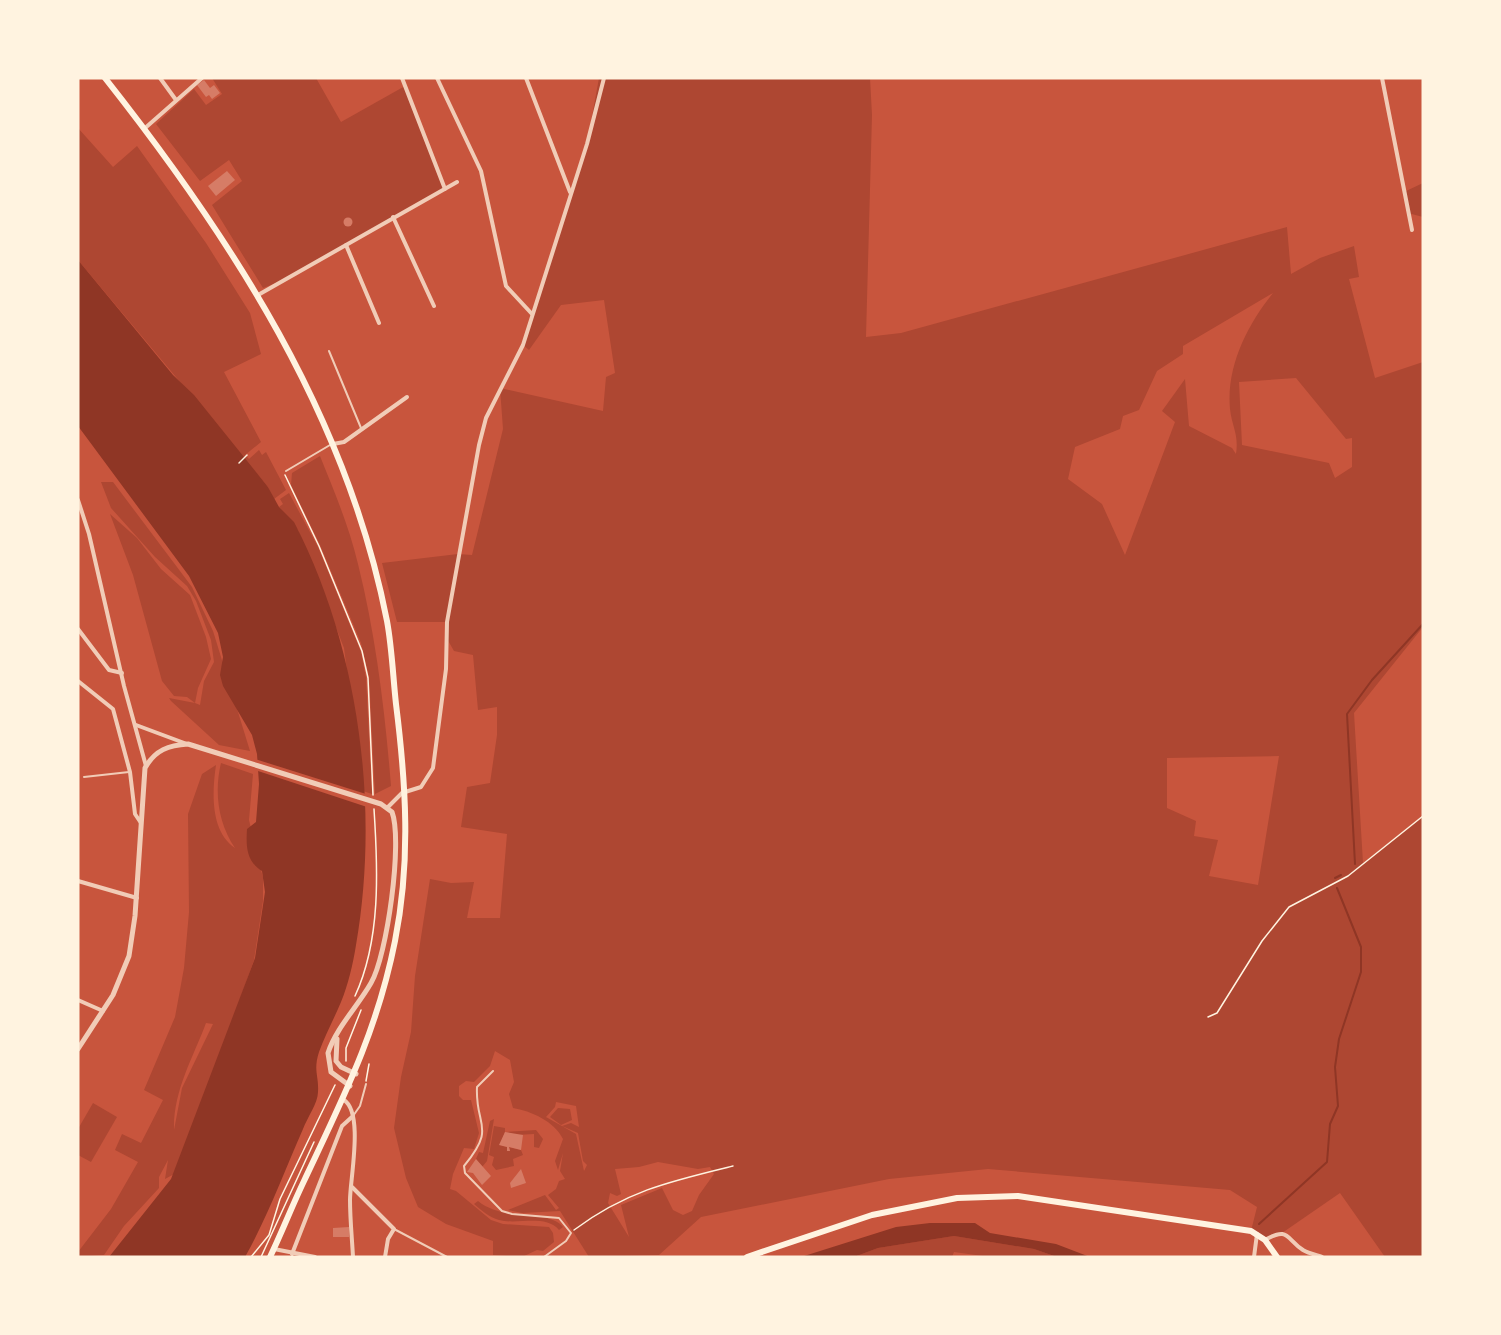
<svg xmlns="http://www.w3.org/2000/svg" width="1501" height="1335" font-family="Barlow,sans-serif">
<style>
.green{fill:#ae4732;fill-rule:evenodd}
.water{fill:#8f3625}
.pier{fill:#c8553d}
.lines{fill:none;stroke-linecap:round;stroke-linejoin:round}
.stream{stroke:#8f3625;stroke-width:2}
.building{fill:#d67c66}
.path{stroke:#fff3e0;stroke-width:1.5}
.service{stroke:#f1ccb7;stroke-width:2}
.minor{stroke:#f1ccb7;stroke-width:4}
.tertiary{stroke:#f1ccb7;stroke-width:5}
.secondary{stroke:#fff3e0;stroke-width:6}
</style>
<rect width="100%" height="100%" fill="#c8553d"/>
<g class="green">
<path d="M212 78H316L341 122 405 86 445 189 284 280 263 288 212 205 242 181 229 160 200 181 156 124 194 89 206 105 222 94Z"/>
<path d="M599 78H870L872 115 866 337 901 333 1287 227 1291 274 1320 258 1354 246 1359 277 1349 279 1375 378 1423 362V627L1354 713 1363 863 1423 816V1257H1385L1340 1193 1282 1233 1265 1240 1251 1231 1257 1207 1230 1190 988 1169 889 1179 701 1217 659 1255 589 1257 560 1211 522 1213 508 1210 545 1195 556 1210 559 1208 548 1195 556 1189 559 1181 565 1179 560 1171 563 1153 558 1170 555 1161 563 1139C554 1121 531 1111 513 1108L509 1094 514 1082 510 1060 495 1051 490 1066 474 1082 466 1081 459 1086V1096L463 1100H471L479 1133 474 1149 464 1148 453 1174 450 1189 456 1191 491 1220 503 1224 549 1227 553 1233 554 1242 543 1251 537 1250 522 1257 493 1255V1241L446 1224 418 1207 406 1178 394 1128 401 1077 411 1032 415 976 430 879 451 883 474 882 467 918H500L507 834 461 827 467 787 490 783 497 735V707L478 710 473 655 454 651 446 637 447 622H397L382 563 458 554 472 555 503 429 500 388 603 411 606 377 615 373 604 300 561 305 529 350 523 345 587 144ZM1273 293C1248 324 1226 366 1230 409 1232 427 1239 434 1236 454L1232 448 1189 426 1185 379 1162 411 1175 422 1125 555 1102 504 1068 479 1075 447 1120 429 1123 416 1139 410 1157 371 1183 354V346ZM1296 378 1346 439 1352 438V467L1335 478 1329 463 1242 445 1239 382ZM1279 756 1258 885 1209 876 1218 840 1194 836 1196 821 1167 808V758ZM556 1102 576 1106 579 1127 571 1123 562 1126 578 1133 583 1161 587 1165 584 1171 576 1134 546 1117 555 1107ZM658 1162 698 1169 710 1167 714 1174 699 1195 692 1211 683 1215 673 1210 662 1188 621 1205 629 1237 608 1203 610 1193 617 1196 621 1194 615 1169 639 1167Z"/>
<path d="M78 128 113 167 137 146 206 243 250 313 261 354 224 372 261 442 245 455 249 459 259 450 262 455 266 452 286 490 274 499 268 487 78 260Z"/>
<path d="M1423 183V217L1408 213 1404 192Z"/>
<path d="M320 456C334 491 349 526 358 564 376 636 385 712 391 786L375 794 369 677 361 643 320 545 291 485 292 473Z"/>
<path d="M101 482H113L192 587 213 631 250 751 219 745 171 701 169 698 195 703 187 697 174 696 162 681 133 575 110 514 137 538 161 569 190 595 206 637 211 659 198 688 195 703 200 705 204 681 214 662 211 640 196 601 187 586 155 557 111 508Z"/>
<path d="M289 493 318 547 361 652 366 678 372 794 363 791 344 648 298 530 279 507 283 504 280 499Z"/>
<path d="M221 763 253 774 249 820 263 878V901L254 960 178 1172 165 1179 168 1160 159 1177V1188L124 1226 104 1255 78 1257V1252L111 1209 138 1162 115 1150 122 1134 141 1143 163 1100 144 1090 175 1017 184 968 189 912 188 814 202 774 216 765C212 792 210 831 235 848 218 823 214 792 221 763ZM206 1023 213 1024 182 1088 174 1130C173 1091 193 1058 206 1023Z"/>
<path d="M93 1103 117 1117 91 1162 78 1155V1129Z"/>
<path d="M558 1108 570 1109 572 1120 561 1125 550 1117Z"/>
<path d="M494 1119 487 1161 482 1167 476 1159 479 1152 483 1153 490 1121Z"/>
<path d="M494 1126 505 1128V1132L536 1130 543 1139 539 1148 534 1147V1134L516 1135 505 1132 500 1145 507 1147V1151H510L509 1147 521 1150 523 1155 513 1159 514 1166 496 1170 492 1165 494 1157 489 1155Z"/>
<path d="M478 1201C505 1223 549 1209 563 1227L559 1230C546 1214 517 1225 499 1220 489 1217 482 1211 474 1204Z"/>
<path d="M954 1236 1034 1249 1057 1257H990L954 1252 952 1257H854L878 1248Z"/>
</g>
<g class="water">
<path d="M78 260 173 375 194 395 268 487 279 507 294 522C359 647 380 807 356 945 353 964 348 985 341 1002 334 1019 325 1035 319 1052 313 1071 319 1075 318 1092 318 1103 307 1118 303 1129 284 1172 268 1216 245 1257H109L171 1179 255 958 265 892 262 871C246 861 246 846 247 829L256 822 259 784 257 754 252 735 223 686 220 675 223 657 218 633 189 576 78 426Z"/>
<path d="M930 1223H975L990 1233 1056 1244 1090 1257H1057L1034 1249 954 1236 878 1248 854 1257H801L896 1227Z"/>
</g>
<path class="pier" d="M255 759 366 794 367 807 255 770Z"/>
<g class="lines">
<g class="stream">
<path d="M1355 864 1347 714 1372 680 1423 624"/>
<path d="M1335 878 1341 875"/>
<path d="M1259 1224 1327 1162 1330 1124 1338 1106 1335 1067 1339 1039 1361 972V947L1337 888"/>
</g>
</g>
<g class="building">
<path d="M204 80 210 88 214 85 220 93 212 99 209 95 206 97 197 85Z"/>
<path d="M227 171 235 180 216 196 208 186Z"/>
<circle cx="348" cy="222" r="4.5"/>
<path d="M505 1132 523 1135 521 1150 509 1147 510 1151H507V1147L499 1145Z"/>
<path d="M476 1159 491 1176 482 1185 473 1173 467 1172Z"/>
<path d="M521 1169 526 1183 511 1188 510 1183Z"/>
<path d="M349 1227V1237H333V1228Z"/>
</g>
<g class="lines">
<g class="path">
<path d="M239 463 247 455"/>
<path d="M285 475 319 546 362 651 368 678 373 795"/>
<path d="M355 996C381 940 378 870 374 809"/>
<path d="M1208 1017 1217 1013 1262 941 1289 907 1348 876 1423 816"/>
<path d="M346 1061V1048L361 1010"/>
<path d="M366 1081 369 1064"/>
<path d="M574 1230C626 1191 671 1181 733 1166"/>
<path d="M251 1257 269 1235 280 1199 335 1085"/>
<path d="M261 1257 314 1142"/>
</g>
<g class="service">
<path d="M329 351 361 428"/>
<path d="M286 471 330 445"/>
<path d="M84 777 129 772"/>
<path d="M493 1071 477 1087C475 1127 497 1126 464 1166L465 1173 502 1211 512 1214 559 1218 571 1233 566 1241 544 1257"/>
<path d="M353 1116 360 1106 366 1084"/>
<path d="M394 1229 447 1257"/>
</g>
<g class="minor">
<path d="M160 78 176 100"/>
<path d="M402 78 445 189"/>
<path d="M437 78 481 171 506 286 532 314"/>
<path d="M526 78 570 192"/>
<path d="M1382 78 1412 230"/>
<path d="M144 129 202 78"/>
<path d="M393 217 434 306"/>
<path d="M346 245 379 323"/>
<path d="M258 295 457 182"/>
<path d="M333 444 344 442 407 397"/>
<path d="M78 500 89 534 124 686 146 766"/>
<path d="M78 629 109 670 122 673"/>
<path d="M78 681 113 709 130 772 135 814 141 823"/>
<path d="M136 725 187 744"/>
<path d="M388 807 402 793 421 787 433 768 446 669 447 622 479 445 486 418 523 345 587 144 604 78"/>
<path d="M78 881 137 898"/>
<path d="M78 1000 103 1011"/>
<path d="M344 1100C364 1113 350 1179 350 1200 350 1219 352 1238 353 1257"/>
<path d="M352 1187 394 1229 388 1239 385 1257"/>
<path d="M1265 1240C1289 1226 1286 1239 1303 1250 1308 1253 1316 1255 1322 1257"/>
<path d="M274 1249 315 1257"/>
<path d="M292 1254 342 1126 353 1116"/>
<path d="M1254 1257 1257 1234"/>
</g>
<g class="tertiary">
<path d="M337 1039 336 1061 341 1067 356 1074"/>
<path d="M78 1049 113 995 129 956 135 916 145 768C155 750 169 745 188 744L381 804 392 812C403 841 387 956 371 983 358 1006 336 1028 328 1053L331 1072 350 1086"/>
</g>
<g class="secondary">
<path d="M105 78C232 239 347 416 387 621 392 648 393 677 396 704 406 784 411 861 395 941 377 1032 343 1098 304 1181 292 1206 282 1232 270 1257"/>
<path d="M747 1257 872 1215 957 1198 1018 1196 1251 1231 1265 1240 1277 1257"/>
</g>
</g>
<rect width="1501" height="1335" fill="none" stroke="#fff3e0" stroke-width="159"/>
</svg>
